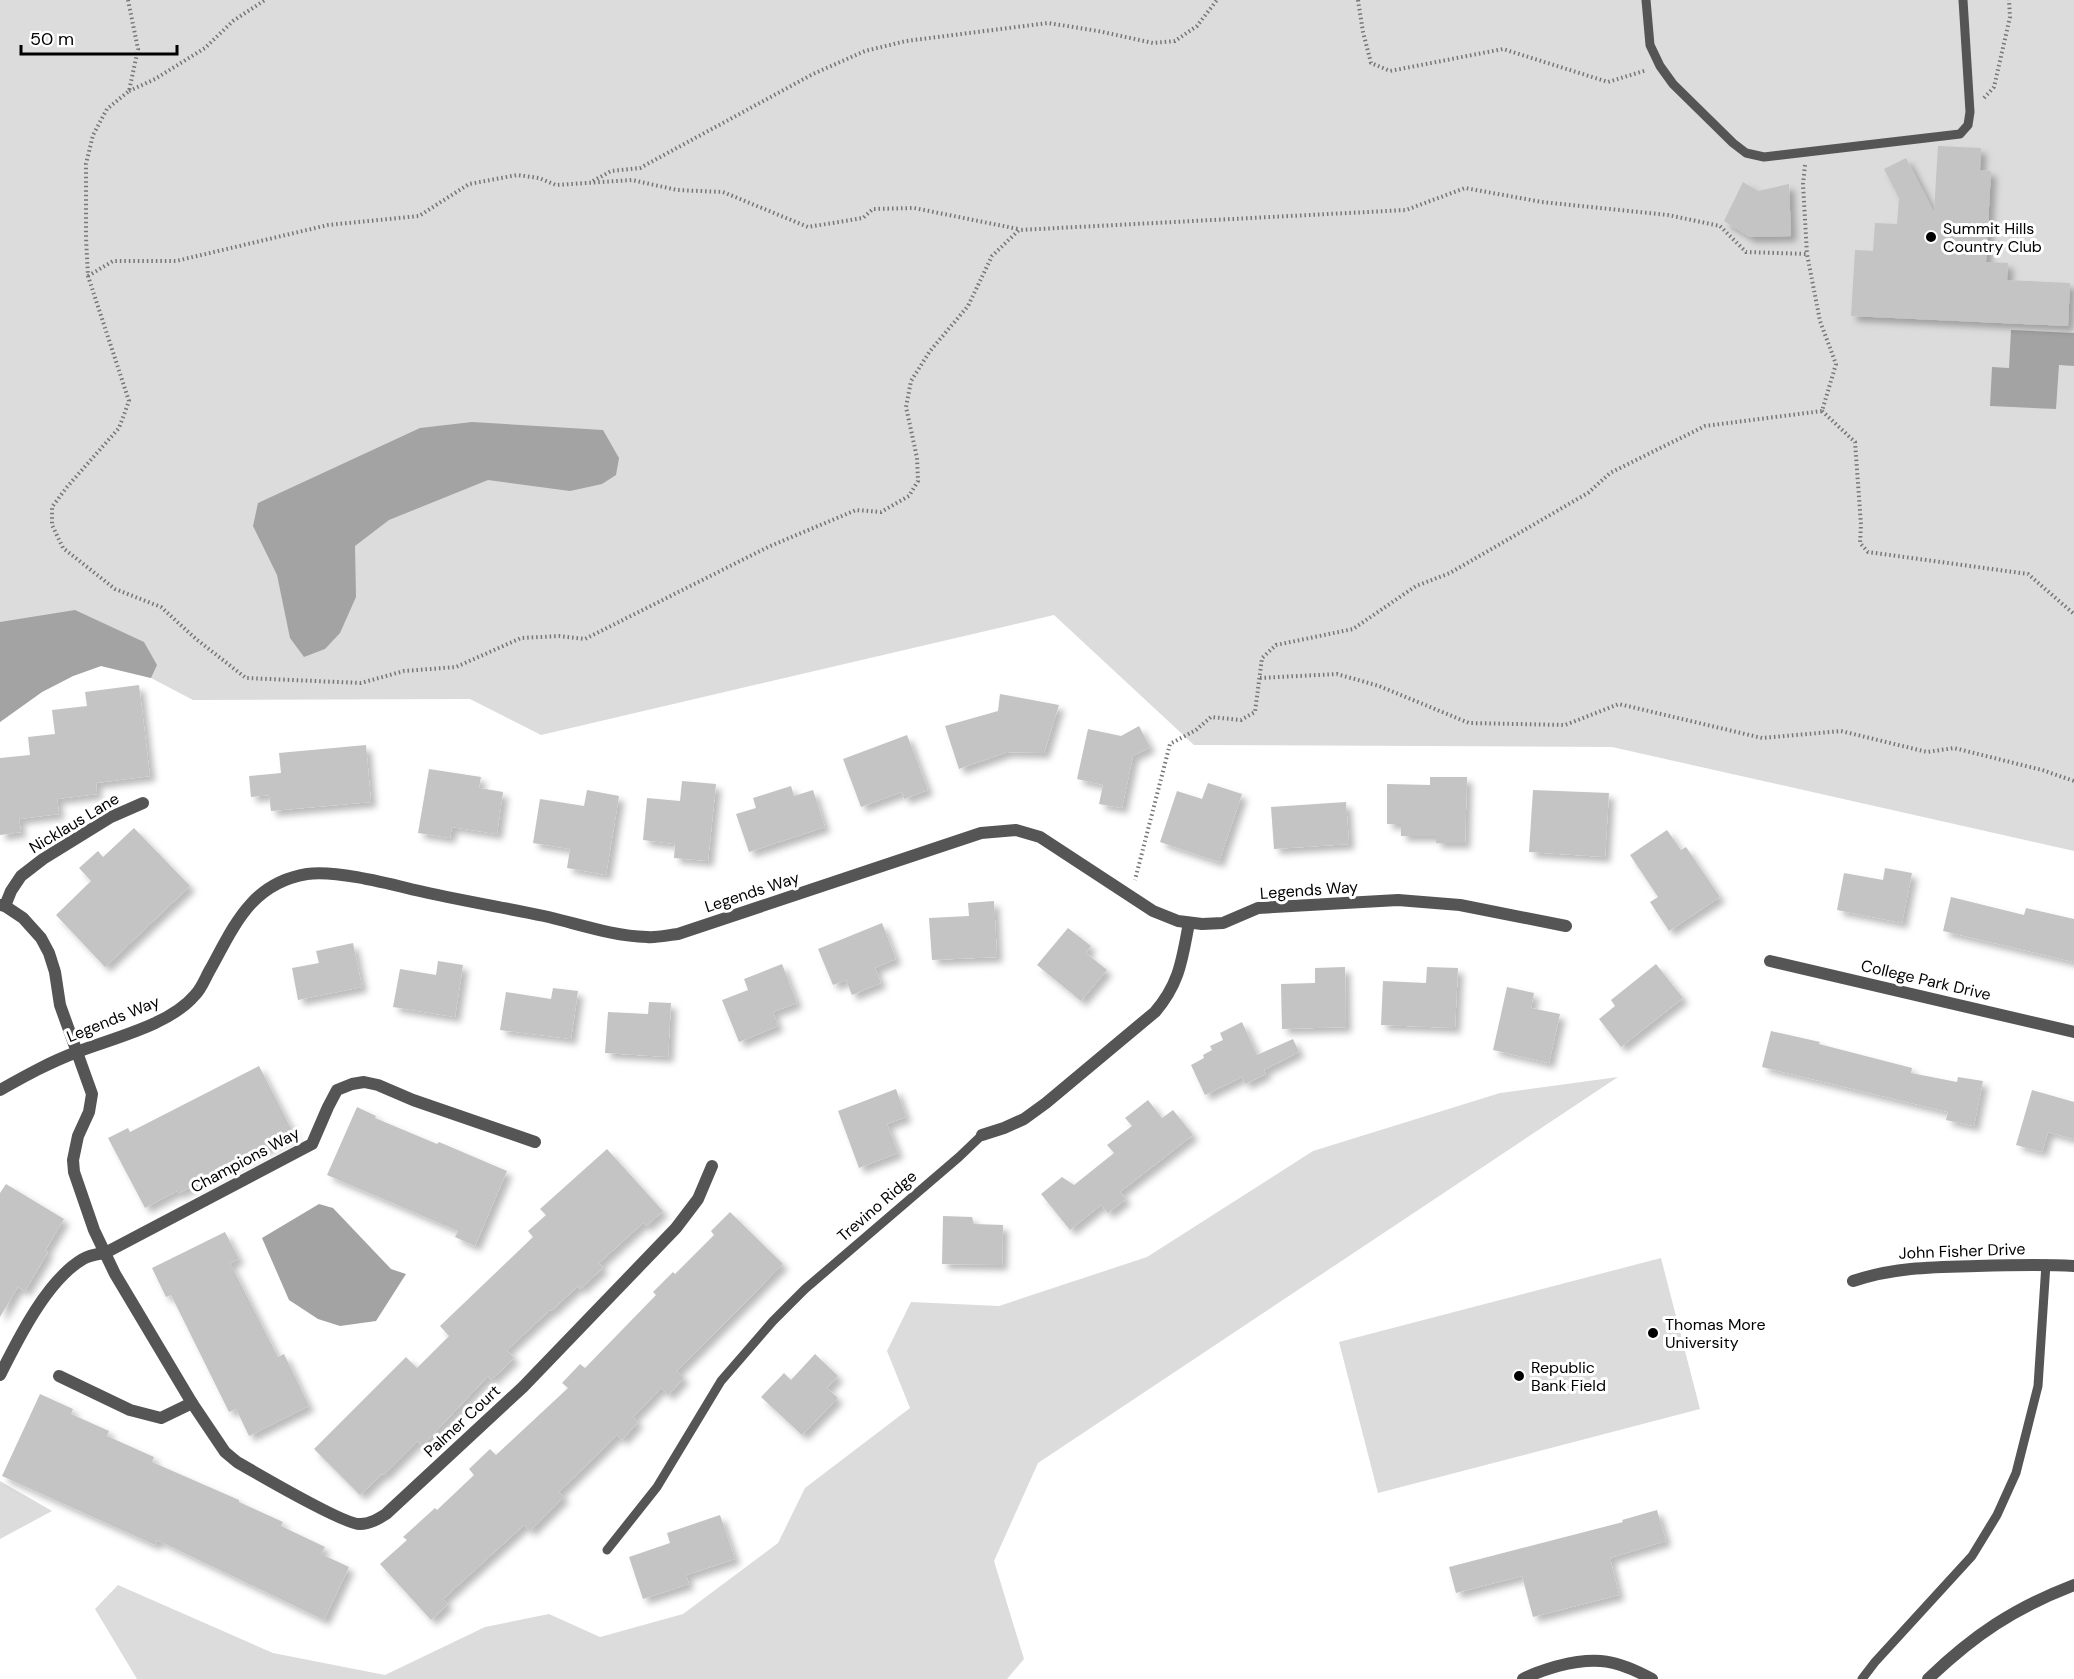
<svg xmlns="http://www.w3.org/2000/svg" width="2074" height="1679" font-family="'DM Sans',sans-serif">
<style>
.green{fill:#dcdcdc}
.water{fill:#a3a3a3}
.building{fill:#c4c4c4;filter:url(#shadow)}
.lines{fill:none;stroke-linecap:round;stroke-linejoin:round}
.path{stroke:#777;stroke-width:4;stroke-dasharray:1.5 3;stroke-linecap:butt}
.lane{stroke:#555;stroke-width:9}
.street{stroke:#555;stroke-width:12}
.poi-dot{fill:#000;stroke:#fff;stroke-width:2}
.labels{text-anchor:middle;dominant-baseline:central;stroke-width:6;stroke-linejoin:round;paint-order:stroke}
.poi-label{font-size:16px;fill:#000;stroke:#fff;text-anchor:start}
.street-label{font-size:16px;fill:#000;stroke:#fff}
</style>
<defs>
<filter id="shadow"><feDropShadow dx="5.5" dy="5.5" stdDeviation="3" flood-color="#0004"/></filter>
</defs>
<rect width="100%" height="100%" fill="#fff"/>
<g class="green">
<path d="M0 0H2074V851L1612 747 1194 745 1054 615 541 735 470 699 193 700 151 678 101 666 73 676 42 692 0 722Z"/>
<path d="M1618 1077 1038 1463 994 1561 1024 1659 1007 1679H137L95 1609 118 1585 273 1653 385 1675 485 1627 549 1614 600 1637 683 1614 778 1543 805 1488 910 1408 887 1351 911 1302 999 1306 1147 1257 1313 1151 1500 1093Z"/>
<path d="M1661 1258 1700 1409 1378 1493 1339 1342Z"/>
<path d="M0 1481 52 1511 0 1539Z"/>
</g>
<g class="water">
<path d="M2011 330 2074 333V366L2059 365 2056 409 1990 406 1992 367 2009 368Z"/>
<path d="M472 422 603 430 619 458 616 475 602 484 570 491 488 480 389 520 355 546 356 597 340 633 325 649 304 657 290 638 277 575 253 526 258 503 420 428Z"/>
<path d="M75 610 144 642 157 665 151 678 101 666 73 676 42 692 0 722V622Z"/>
<path d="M319 1204 333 1208 391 1269 406 1274 376 1321 340 1326 318 1319 289 1300 262 1238Z"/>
</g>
<g class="building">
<path d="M1938 146 1981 148 1980 170 1991 171 1986 262 2008 263 2007 280 2070 283 2068 326 1851 316 1855 250 1873 251 1875 223 1897 224 1899 198 1884 169 1906 158 1934 212Z"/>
<path d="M1743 182 1758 191 1789 184 1791 236 1750 237 1724 221Z"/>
<path d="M139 685 150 776 96 783 97 794 57 799 59 814 19 819 21 832 0 835V758L30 755 28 737 55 734 52 710 87 706 85 692Z"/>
<path d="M1000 694 1059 705 1044 753 1007 752 959 769 945 726 998 711Z"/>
<path d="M1139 726 1150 747 1133 756 1122 808 1099 804 1103 785 1077 779 1088 729 1121 736Z"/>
<path d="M907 735 928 790 904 799 902 792 861 807 843 759Z"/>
<path d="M366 745 371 802 271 811 269 795 251 797 249 776 281 773 279 753Z"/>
<path d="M429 769 481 777 479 788 503 792 497 834 452 827 450 838 418 833Z"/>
<path d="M1430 777H1467L1465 843H1436V836H1401V824H1387V784L1430 785Z"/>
<path d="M682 781 716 784 708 861 674 858 675 844 643 840 647 798 680 801Z"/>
<path d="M1208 783 1242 794 1219 862 1160 842 1177 791 1202 799Z"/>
<path d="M791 786 794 796 813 790 825 827 749 852 736 814 756 808 753 798Z"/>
<path d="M587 790 619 796 606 875 567 868 570 849 533 843 540 799 584 806Z"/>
<path d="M1533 790 1609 793 1605 857 1529 852Z"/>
<path d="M1346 802 1349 844 1274 849 1271 807Z"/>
<path d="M134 828 190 886 105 967 56 915 91 881 79 868 98 851 103 857Z"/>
<path d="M1667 830 1681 850 1686 847 1720 897 1669 931 1650 902 1658 897 1630 855Z"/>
<path d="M1885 868 1912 873 1902 923 1837 910 1844 873 1883 880Z"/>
<path d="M1951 897 2024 915 2026 908 2074 919V962L1943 931Z"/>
<path d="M994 901 997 957 932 960 929 918 969 916 968 903Z"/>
<path d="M882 923 896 959 875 968 881 983 852 995 846 980 833 985 818 949Z"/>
<path d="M1068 928 1091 946 1086 953 1107 970 1081 1001 1037 965Z"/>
<path d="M353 943 362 987 298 1000 292 968 319 963 316 951Z"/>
<path d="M438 961 463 965 455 1017 393 1007 400 969 436 975Z"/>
<path d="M782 964 797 1003 773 1012 778 1026 739 1042 722 1000 748 990 744 979Z"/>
<path d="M1656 964 1683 998 1621 1047 1599 1019 1615 1006 1611 1000Z"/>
<path d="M1345 967 1346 1027 1282 1029 1281 984 1315 983V968Z"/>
<path d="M1427 967 1458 968 1455 1028 1381 1025 1383 981 1426 983Z"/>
<path d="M1507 987 1534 993 1531 1008 1560 1014 1549 1063 1493 1050Z"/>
<path d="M553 988 578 991 571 1039 500 1030 506 992 551 999Z"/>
<path d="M649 1002 671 1003 668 1057 605 1053 608 1012 648 1014Z"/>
<path d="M1242 1022 1257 1055 1293 1039 1299 1052 1264 1070 1266 1074 1245 1084 1242 1077 1205 1095 1191 1065 1204 1058 1203 1055 1212 1050 1210 1046 1223 1040 1220 1033Z"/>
<path d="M1771 1031 1820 1042 1819 1044 1912 1068 1911 1073 1957 1082 1958 1077 1983 1081 1974 1126 1946 1120 1948 1112 1762 1067Z"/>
<path d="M259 1066 294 1134 179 1193 177 1191 145 1208 108 1138 128 1128 130 1132Z"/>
<path d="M896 1089 906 1117 887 1124 898 1153 859 1168 838 1111Z"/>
<path d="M2032 1090 2074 1102V1139L2048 1132 2042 1152 2016 1145Z"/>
<path d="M1148 1100 1162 1118 1173 1110 1193 1135 1120 1192 1126 1199 1108 1213 1101 1205 1070 1230 1041 1194 1062 1177 1074 1185 1114 1153 1107 1145 1132 1126 1125 1118Z"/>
<path d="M357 1107 376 1116 375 1118 437 1144 439 1142 507 1171 475 1246 455 1237 458 1231 327 1175Z"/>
<path d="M607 1149 663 1211 646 1226 643 1223 599 1263 603 1268 580 1289 578 1286 551 1311 550 1310 507 1350 514 1358 491 1380 488 1376 422 1446 418 1441 384 1475 382 1474 360 1495 314 1449 406 1357 417 1368 449 1336 440 1326 533 1237 528 1231 546 1215 540 1209Z"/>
<path d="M6 1184 64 1219 45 1251 48 1252 25 1291 18 1287 0 1317V1193Z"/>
<path d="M730 1212 783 1264 677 1371 684 1378 668 1395 661 1388 633 1417 638 1422 622 1440 617 1435 559 1492 564 1497 530 1531 524 1525 443 1599 448 1604 431 1620 380 1564 407 1540 403 1537 435 1508 437 1510 474 1475 469 1469 490 1449 496 1455 568 1388 562 1383 580 1364 585 1368 656 1295 653 1292 673 1272 675 1274 714 1235 711 1231Z"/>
<path d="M943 1216 972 1217 974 1224 1003 1225 1002 1265 942 1264Z"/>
<path d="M225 1232 239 1259 230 1263 278 1357 284 1354 309 1406 249 1436 236 1409 229 1412 171 1295 166 1297 152 1268Z"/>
<path d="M815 1354 838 1376 827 1388 838 1398 802 1435 761 1397 784 1373 791 1380Z"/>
<path d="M40 1394 73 1409 71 1414 109 1431 107 1436 154 1457 152 1462 239 1500V1502L283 1522 281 1526 325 1547 321 1554 349 1567 324 1620 157 1540 155 1545 2 1476Z"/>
<path d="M1657 1510 1666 1541 1610 1558 1619 1595 1533 1617 1522 1576 1456 1593 1449 1567 1623 1522 1622 1520Z"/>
<path d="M720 1515 735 1559 686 1575 689 1584 643 1599 629 1557 670 1543 667 1533Z"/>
</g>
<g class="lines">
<g class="path">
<path d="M128 0 138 49 129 91 107 109 93 135 86 164V238L88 276 129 401 119 428 67 487 52 507V525L63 548 115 589 161 607 196 639 246 678 361 683 404 671 456 667 521 638 559 636 585 639 768 547 856 510 881 512 909 496 918 481 917 458 906 407 911 381 930 351 968 306 992 256 1019 230 1406 210 1465 188 1542 202 1668 215 1720 226 1746 252 1807 254 1820 321 1836 364 1822 411 1705 426 1610 473 1588 493 1450 573 1416 586 1353 629 1276 645 1262 658 1255 712 1241 720 1211 717 1196 730 1170 744 1135 880"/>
<path d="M1358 0 1363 32 1371 63 1390 71 1503 49 1608 82 1647 70"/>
<path d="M129 91 155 79 205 48 233 21 265 0"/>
<path d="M1984 98 1994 87 2010 17 2009 0"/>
<path d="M1805 165 1803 184 1807 254"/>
<path d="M593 181 611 171 640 168 813 74 865 51 906 41 1048 23 1098 31 1153 43 1175 41 1197 26 1217 0"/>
<path d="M88 276 113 261H176L328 225 419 216 469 184 517 175 539 178 556 185 632 180 677 190 723 192 808 227 863 218 873 209 914 208 1018 229"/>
<path d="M1822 411 1855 442 1861 525 1860 543 1868 552 2028 574 2074 614"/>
<path d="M1260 678 1337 674 1379 686 1469 723 1565 725 1619 704 1762 738 1841 731 1927 752 1954 748 2042 770 2074 781"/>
</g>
<g class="lane">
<path d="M1646 0 1650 45 1660 66 1673 84 1733 143 1746 153 1764 157 1960 134 1968 125 1970 112 1963 0"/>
<path d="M607 1550 657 1487 721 1381 773 1321 805 1289 959 1157 982 1135"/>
<path d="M1862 1679 1875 1662 1972 1556 1997 1515 2016 1473 2038 1386 2046 1264"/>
</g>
<g class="street">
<path d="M0 905 5 906 23 918 41 938 49 953 55 972 60 1005 92 1094 89 1112 78 1136 73 1160 74 1172 94 1230 115 1274 192 1403 225 1452 237 1462C256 1473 345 1525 360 1524 370 1524 378 1519 386 1514L523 1387 676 1228 698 1199 712 1166"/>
<path d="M5 906 11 891 21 876 43 859 111 817 143 803"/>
<path d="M1770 961 2074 1032"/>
<path d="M0 1090C25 1076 50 1062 77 1052 113 1038 170 1025 195 995 202 988 206 976 211 968 235 924 252 883 307 874 336 870 386 883 415 890 458 900 501 907 544 916 579 924 612 936 647 937 657 938 668 935 678 934L981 833 1016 830 1040 837 1153 911 1178 921 1202 924 1223 923 1258 908 1398 900 1460 905 1566 926"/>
<path d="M982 1135 1004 1128 1024 1119 1046 1103 1155 1012C1180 983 1182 959 1189 923"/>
<path d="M1853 1281C1895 1267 1933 1267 1977 1266 2009 1265 2041 1264 2074 1266"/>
<path d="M0 1375C18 1339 47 1280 83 1259 89 1255 98 1254 105 1253L312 1144 328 1107 337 1090 352 1084 364 1082 378 1085 413 1100 535 1142"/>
<path d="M59 1376 130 1410 161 1418 192 1403"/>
<path d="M1523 1679C1534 1673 1545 1670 1558 1666 1597 1656 1617 1660 1652 1679"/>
<path d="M1928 1679C1974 1635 2014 1608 2074 1585"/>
</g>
</g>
<g class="poi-dot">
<circle cx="1931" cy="237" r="6"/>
<circle cx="1653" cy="1333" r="6"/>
<circle cx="1519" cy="1376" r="6"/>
</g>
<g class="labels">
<g class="poi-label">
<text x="1943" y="228">Summit Hills<tspan x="1943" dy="18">Country Club</tspan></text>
<text x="1665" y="1324">Thomas More<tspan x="1665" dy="18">University</tspan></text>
<text x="1531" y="1367">Republic<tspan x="1531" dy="18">Bank Field</tspan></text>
</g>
<g class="street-label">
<text transform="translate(74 823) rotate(-31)">Nicklaus Lane</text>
<text transform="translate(1309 890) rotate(-4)">Legends Way</text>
<text transform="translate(752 892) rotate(-18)">Legends Way</text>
<text transform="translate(1926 980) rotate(13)">College Park Drive</text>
<text transform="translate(113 1019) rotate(-22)">Legends Way</text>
<text transform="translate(245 1160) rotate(-28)">Champions Way</text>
<text transform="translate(877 1206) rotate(-41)">Trevino Ridge</text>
<text transform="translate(1962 1251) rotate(-2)">John Fisher Drive</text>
<text transform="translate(462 1421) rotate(-43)">Palmer Court</text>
</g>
</g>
<path d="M21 45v9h156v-9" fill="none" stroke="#000000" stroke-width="3"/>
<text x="30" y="45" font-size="18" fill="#000000" stroke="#ffffff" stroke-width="4.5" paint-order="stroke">50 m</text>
</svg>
